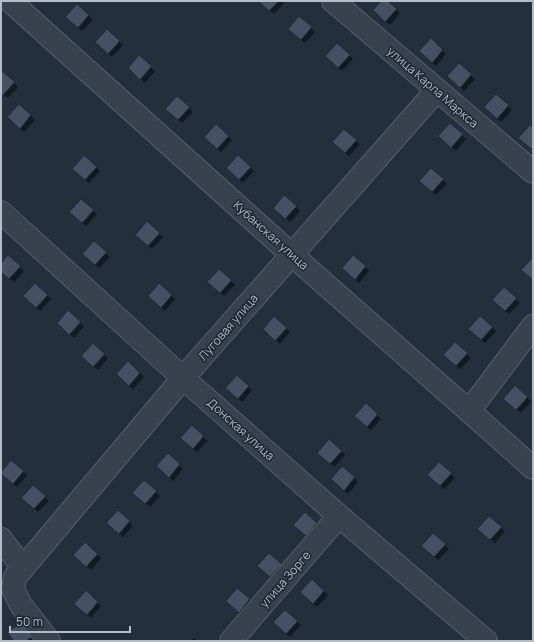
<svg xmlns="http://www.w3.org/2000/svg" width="534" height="642" font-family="Manrope,sans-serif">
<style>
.shadow{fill:#0007}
.building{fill:#455162;stroke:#1f2835}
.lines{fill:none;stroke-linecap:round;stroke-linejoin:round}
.minor-casing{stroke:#565f6c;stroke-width:24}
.minor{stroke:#38414e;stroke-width:22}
.labels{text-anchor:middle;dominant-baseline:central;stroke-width:3;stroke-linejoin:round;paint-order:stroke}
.street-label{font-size:12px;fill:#b4bcc9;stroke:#1d2633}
</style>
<rect width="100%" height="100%" fill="#242f3e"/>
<g class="shadow">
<path d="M259 1H282L284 3 274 14Z"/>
<path d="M383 1H387L400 13 390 25 378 14Z"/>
<path d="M77 5 93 20 82 31 70 21Z"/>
<path d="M299 17 315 32 305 43 293 33Z"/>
<path d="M431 40 446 54 436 66 424 55Z"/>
<path d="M119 41 123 45 112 57 100 46Z"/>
<path d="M349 55 353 59 342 71 330 60Z"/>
<path d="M140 57 155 71 145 83 133 72Z"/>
<path d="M459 65 475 79 464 91 453 80Z"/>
<path d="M2 72 18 87 8 98 1 92V74Z"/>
<path d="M19 105 35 120 24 132 12 121Z"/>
<path d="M508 106 512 110 501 122 489 111Z"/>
<path d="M189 108 193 112 182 123 170 113Z"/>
<path d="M450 125 466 139 456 151 444 140Z"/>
<path d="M228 136 232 140 221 152 209 141Z"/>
<path d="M356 141 360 144 349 156 337 146Z"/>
<path d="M96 167 100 171 89 183 77 172Z"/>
<path d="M250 168 254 171 243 183 231 172Z"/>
<path d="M443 180 447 184 436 195 424 185Z"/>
<path d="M285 196 300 211 290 222 278 211Z"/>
<path d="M93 211 97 214 86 226 74 216Z"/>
<path d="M159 234 163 237 152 249 140 238Z"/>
<path d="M94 242 110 257 99 268 87 258Z"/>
<path d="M8 256 24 271 14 282 1 271V265Z"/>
<path d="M354 256 369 271 359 283 347 272Z"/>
<path d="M231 281 235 284 224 296 212 285Z"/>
<path d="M504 288 520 303 509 314 497 304Z"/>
<path d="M47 295 51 299 40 311 28 300Z"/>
<path d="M171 296 175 299 165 311 153 300Z"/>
<path d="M80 322 84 326 74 338 62 327Z"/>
<path d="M286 328 290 332 280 344 268 333Z"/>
<path d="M492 328 496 331 485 343 473 332Z"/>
<path d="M455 343 471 358 460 369 448 359Z"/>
<path d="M93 344 108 358 98 370 86 359Z"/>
<path d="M128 363 144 377 133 389 121 378Z"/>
<path d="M237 376 252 390 242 402 230 391Z"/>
<path d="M527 398 531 401 521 413 509 402Z"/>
<path d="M366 404 381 419 371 430 359 420Z"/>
<path d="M192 426 208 441 197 452 185 442Z"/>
<path d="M341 451 345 455 334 467 322 456Z"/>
<path d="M168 455 183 469 173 481 161 470Z"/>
<path d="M12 461 27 475 17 487 5 476Z"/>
<path d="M343 467 358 482 348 494 336 483Z"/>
<path d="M451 474 455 478 444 489 432 479Z"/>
<path d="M144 481 160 496 150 507 138 497Z"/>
<path d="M45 497 49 501 38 512 26 501Z"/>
<path d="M118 511 133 526 123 537 111 526Z"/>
<path d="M305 513 320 528 310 539 298 529Z"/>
<path d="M501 528 505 531 495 543 482 533Z"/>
<path d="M445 545 449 549 438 560 426 549Z"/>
<path d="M97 554 101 558 91 570 79 559Z"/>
<path d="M281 565 285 569 274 580 262 570Z"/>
<path d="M312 581 328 595 317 607 305 596Z"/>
<path d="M237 590 253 604 243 616 231 605Z"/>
<path d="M86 592 101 606 91 618 79 607Z"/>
<path d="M297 622 301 625 290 637 278 626Z"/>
<path d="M22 623 35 641H15Z"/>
<path d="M194 638 198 641H191Z"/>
</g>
<g class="building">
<path d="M258 1H279L269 11Z"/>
<path d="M381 1H388L397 9 385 22 373 10Z"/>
<path d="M77 4 89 15 78 28 65 17Z"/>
<path d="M299 16 312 27 301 40 288 29Z"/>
<path d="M107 29 120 41 108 54 95 42Z"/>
<path d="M431 38 443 50 432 63 419 51Z"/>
<path d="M337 43 350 55 338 68 325 56Z"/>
<path d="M139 55 152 66 140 80 128 68Z"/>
<path d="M459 63 472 74 460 88 447 76Z"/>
<path d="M2 71 15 82 3 95 1 93V72Z"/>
<path d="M496 94 509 105 497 119 484 107Z"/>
<path d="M177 96 190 107 178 120 165 109Z"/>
<path d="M19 104 31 115 20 129 7 117Z"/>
<path d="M450 123 463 134 451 148 438 136Z"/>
<path d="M216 124 229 136 217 149 204 137Z"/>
<path d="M530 125 533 128V147L531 149 518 138Z"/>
<path d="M344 129 357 140 345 153 332 142Z"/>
<path d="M84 155 97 167 85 180 72 169Z"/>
<path d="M238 155 251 167 239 180 226 168Z"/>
<path d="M431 168 444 179 432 192 419 181Z"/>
<path d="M284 195 297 206 285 219 273 208Z"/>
<path d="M81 199 94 210 82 223 69 212Z"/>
<path d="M147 221 160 233 148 246 135 235Z"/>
<path d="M94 241 107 252 95 265 82 254Z"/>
<path d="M8 255 21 266 9 279 1 272V263Z"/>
<path d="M353 255 366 266 355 280 342 268Z"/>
<path d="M533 257V280L521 270Z"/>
<path d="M219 269 232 280 220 293 207 282Z"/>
<path d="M35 283 48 295 36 308 23 296Z"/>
<path d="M159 283 172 295 161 308 148 296Z"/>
<path d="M504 287 517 298 505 311 492 300Z"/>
<path d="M68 310 81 322 69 335 57 323Z"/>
<path d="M274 316 287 328 275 341 263 329Z"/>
<path d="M480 316 493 327 481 340 468 329Z"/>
<path d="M455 342 468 353 456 366 443 355Z"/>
<path d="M93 343 105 354 93 367 81 356Z"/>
<path d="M128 361 140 373 129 386 116 374Z"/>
<path d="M237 375 249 386 238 399 225 388Z"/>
<path d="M515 385 528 397 516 410 503 399Z"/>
<path d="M366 403 378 414 367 427 354 416Z"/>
<path d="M192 425 204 436 193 449 180 438Z"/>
<path d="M329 439 342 451 330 464 317 453Z"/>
<path d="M168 453 180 464 169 478 156 466Z"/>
<path d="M11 460 24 471 13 484 1 474V472Z"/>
<path d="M439 462 452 473 440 486 427 475Z"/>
<path d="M342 466 355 477 344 491 331 479Z"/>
<path d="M144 480 157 491 145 504 132 493Z"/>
<path d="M33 485 46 496 34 509 21 498Z"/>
<path d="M118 510 130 521 119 534 106 523Z"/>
<path d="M305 512 317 523 306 536 293 525Z"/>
<path d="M489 516 502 527 490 540 477 529Z"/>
<path d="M433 533 446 544 434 557 421 546Z"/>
<path d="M85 542 98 554 86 567 73 555Z"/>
<path d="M269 553 282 564 270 577 257 566Z"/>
<path d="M312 579 324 591 313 604 300 592Z"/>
<path d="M237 588 250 599 239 613 226 601Z"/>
<path d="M86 590 98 602 87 615 74 604Z"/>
<path d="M285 610 298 621 286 634 273 622Z"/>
<path d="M22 622 33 636 26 641H14L7 632Z"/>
</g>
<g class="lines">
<defs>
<g id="minor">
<path d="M10 1 291 254 469 411 533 468"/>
<path d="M333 1 533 172"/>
<path d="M1 212 183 378 339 516 486 641"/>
<path d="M469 411 533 326"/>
<path d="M1 539 23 568 15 577 13 589 21 605 49 641"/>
<path d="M23 568 183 378 437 90"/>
<path d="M231 641 339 516"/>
</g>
</defs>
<use href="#minor" class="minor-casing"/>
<use href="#minor" class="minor"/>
</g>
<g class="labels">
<g class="street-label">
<text transform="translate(433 87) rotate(41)">улица Карла Маркса</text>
<text transform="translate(271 235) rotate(42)">Кубанская улица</text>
<text transform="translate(228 327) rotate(-49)">Луговая улица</text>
<text transform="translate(241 429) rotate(42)">Донская улица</text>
<text transform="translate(285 579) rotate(-49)">улица Зорге</text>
</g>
</g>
<rect width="534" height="642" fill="none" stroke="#b4bcc9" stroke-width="4"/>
<path d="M10 626v6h120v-6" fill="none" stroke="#b4bcc9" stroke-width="2"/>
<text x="16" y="626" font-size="12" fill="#b4bcc9" stroke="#1d2633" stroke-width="3" paint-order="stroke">50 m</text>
</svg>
